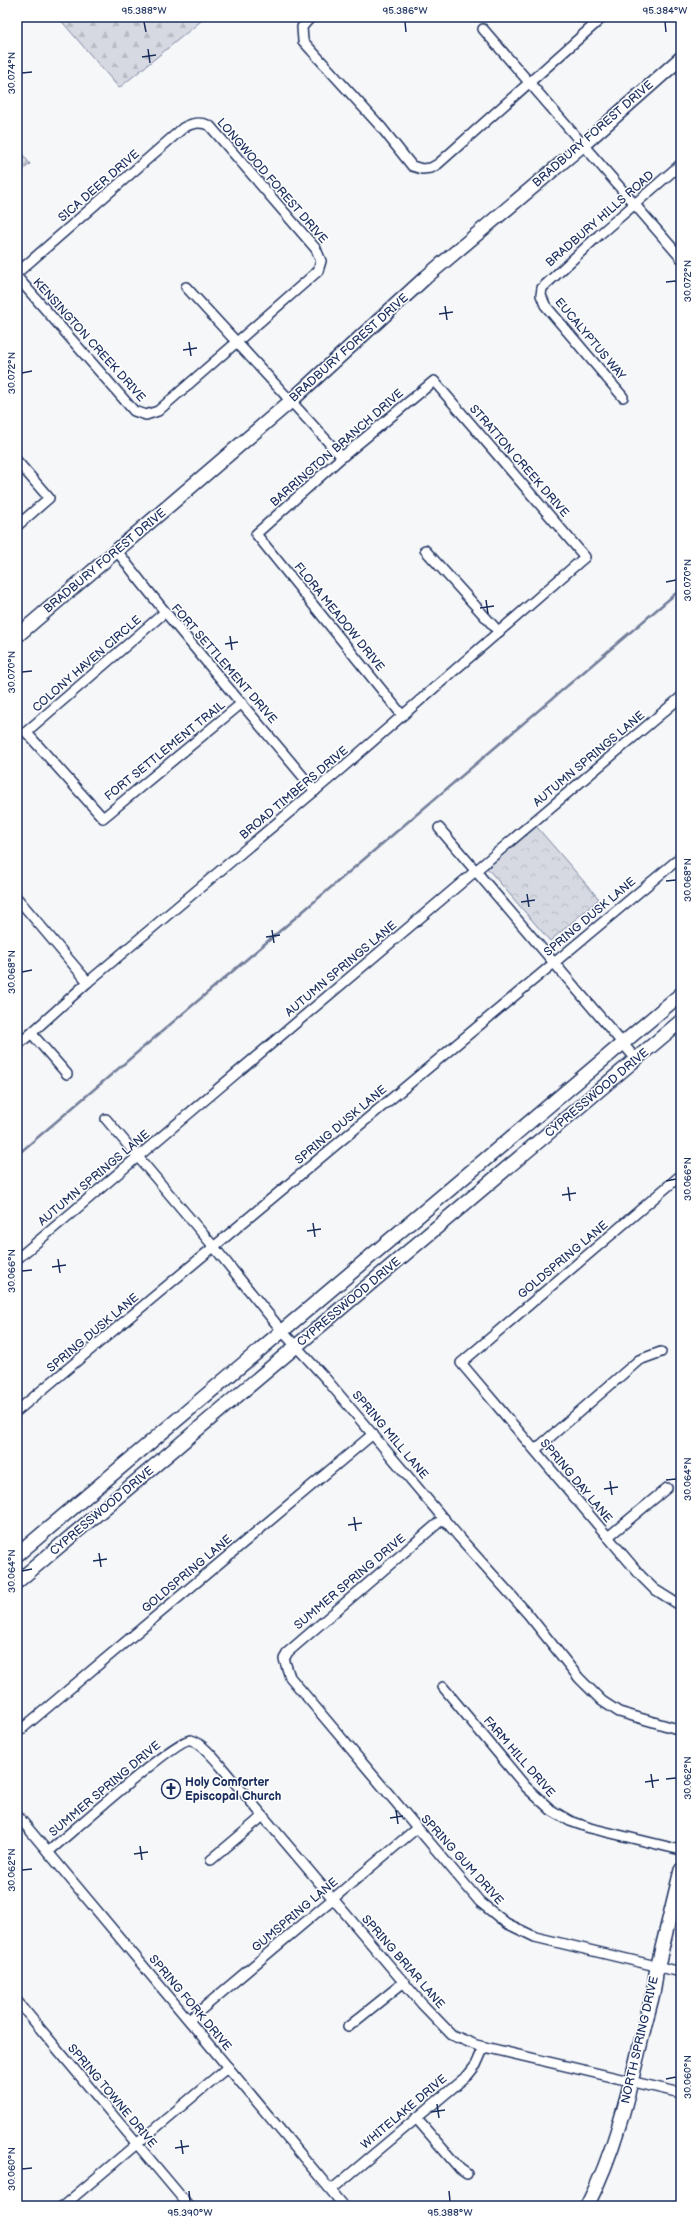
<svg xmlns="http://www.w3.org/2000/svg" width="698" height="2223" font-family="'Balsamiq Sans',sans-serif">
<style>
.forest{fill:url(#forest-firs);stroke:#7884a0}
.park{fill:url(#park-crowns);stroke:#7884a0}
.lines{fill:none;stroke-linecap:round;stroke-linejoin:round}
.stream{stroke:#707c99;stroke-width:2.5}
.street-casing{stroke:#1b2f5e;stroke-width:12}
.secondary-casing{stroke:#1b2f5e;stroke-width:16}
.street{stroke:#fff;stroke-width:9}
.secondary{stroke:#fff;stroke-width:13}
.ticks{fill:none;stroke:#1b2f5e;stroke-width:1.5}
.labels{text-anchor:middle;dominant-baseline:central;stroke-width:3;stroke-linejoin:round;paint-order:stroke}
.street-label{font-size:12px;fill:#1b2f5e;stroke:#fff}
.poi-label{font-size:12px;font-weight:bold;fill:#1b2f5e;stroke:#fff;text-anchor:start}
.neatline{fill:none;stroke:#1b2f5e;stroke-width:1.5}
.ticks-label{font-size:10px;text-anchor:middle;fill:#1b2f5e}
</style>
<defs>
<pattern id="forest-firs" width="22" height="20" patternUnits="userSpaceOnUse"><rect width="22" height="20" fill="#d6d9e2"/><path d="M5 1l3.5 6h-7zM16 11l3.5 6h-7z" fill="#b7bbc4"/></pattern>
<pattern id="park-crowns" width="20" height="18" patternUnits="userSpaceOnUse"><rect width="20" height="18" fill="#d6d9e2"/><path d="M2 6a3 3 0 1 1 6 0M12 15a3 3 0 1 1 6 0" fill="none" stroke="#b7bbc4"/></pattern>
</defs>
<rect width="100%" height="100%" fill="#f6f7f9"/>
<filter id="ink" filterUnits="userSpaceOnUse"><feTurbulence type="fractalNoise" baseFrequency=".025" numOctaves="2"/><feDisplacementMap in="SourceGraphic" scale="8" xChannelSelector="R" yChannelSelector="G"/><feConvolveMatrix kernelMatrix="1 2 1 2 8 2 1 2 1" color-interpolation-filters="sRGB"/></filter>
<g filter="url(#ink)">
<g class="forest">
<path d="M58 17H206L119 88Z"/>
<path d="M17 147 30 164 17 175Z"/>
</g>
<path class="park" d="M536 826 599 899 550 941 487 868Z"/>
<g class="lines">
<path class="stream" d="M17 1155 681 589"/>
<defs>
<g id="street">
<path d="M311 17 302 27 303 41 381 127 412 166 422 169 431 168 438 164 603 17"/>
<path d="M483 29 681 258"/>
<path d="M17 273 183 128C192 123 200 121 210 126L316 249 321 261 318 271 158 411 146 415 134 411 17 277"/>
<path d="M186 287 342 457"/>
<path d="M623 397 545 305 541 295 542 288 599 235 681 164"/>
<path d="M17 461 49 498 17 526"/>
<path d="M425 550 499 632"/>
<path d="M117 551C180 634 249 711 315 791"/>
<path d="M164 613 26 732 103 818 242 703"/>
<path d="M439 828 636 1059"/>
<path d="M17 898 88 982"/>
<path d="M32 1034 67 1074"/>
<path d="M17 1046 88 982 342 768 585 557 434 381 342 457 256 534 402 715"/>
<path d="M106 1119 214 1247 282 1331 326 1379 459 1537 528 1614 579 1678 602 1701 619 1712 681 1730"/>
<path d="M681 1175 461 1363 641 1576 654 1589 681 1606"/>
<path d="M17 1259 681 697"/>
<path d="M17 1411 681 857"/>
<path d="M535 1450 639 1360 661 1352"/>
<path d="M444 1518 288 1652 284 1659 290 1677 480 1902 506 1923 535 1937 681 1972"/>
<path d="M608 1537 667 1488"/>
<path d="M443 1687 526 1787 551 1810 570 1821 590 1828 681 1850"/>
<path d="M17 1733 373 1434"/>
<path d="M17 1815 344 2206"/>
<path d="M48 1852C66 1837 178 1737 191 1740 204 1743 221 1767 230 1777L422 2004 452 2035 476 2045 681 2093"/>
<path d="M211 1860 263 1816"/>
<path d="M17 2001 189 2206"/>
<path d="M189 2020 417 1828"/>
<path d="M348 2027 404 1982"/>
<path d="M416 2118 460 2169 467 2174"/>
<path d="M331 2190 468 2075 476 2065 484 2047"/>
<path d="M63 2206 228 2067"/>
</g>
<g id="secondary">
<path d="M17 636 291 401 426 277 584 144 681 58"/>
<path d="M17 1555 681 994"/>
<path d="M17 1582 681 1021"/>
<path d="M587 2206C615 2152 629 2092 643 2033 647 2013 655 1994 656 1973L681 1870"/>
</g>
</defs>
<use href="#street" class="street-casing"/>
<use href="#secondary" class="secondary-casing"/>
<use href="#street" class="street"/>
<use href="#secondary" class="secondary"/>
</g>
</g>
<path class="ticks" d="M144 22 146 32M405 22 406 32M665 22 666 32M148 49 150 63M142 57 156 55M22 73 32 72M666 282 676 281M445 306 447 320M439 314 453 312M189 342 191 356M183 350 197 348M22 373 32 371M666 582 676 580M486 600 488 614M480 608 494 606M230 636 232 650M225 644 238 642M22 672 32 671M666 881 676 880M527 894 529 907M521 902 535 900M272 930 274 943M266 937 280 935M22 972 32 970M666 1181 676 1179M568 1187 570 1201M562 1195 576 1193M313 1223 315 1237M307 1231 321 1229M58 1259 60 1273M52 1267 66 1265M22 1271 32 1270M666 1480 676 1479M610 1481 612 1495M604 1489 618 1487M354 1517 356 1531M348 1525 362 1523M99 1553 101 1567M93 1561 107 1559M22 1571 32 1569M651 1774 653 1788M666 1779 676 1778M645 1782 659 1780M396 1810 398 1824M390 1818 403 1816M140 1846 142 1860M134 1854 148 1852M22 1870 32 1869M666 2079 676 2077M437 2104 439 2118M431 2112 445 2110M181 2140 183 2154M175 2148 189 2146M22 2169 32 2168M189 2191 190 2201M449 2191 450 2201"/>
<defs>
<symbol id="church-ring" viewBox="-11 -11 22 22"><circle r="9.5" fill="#fff" stroke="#1b2f5e" stroke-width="1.5"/><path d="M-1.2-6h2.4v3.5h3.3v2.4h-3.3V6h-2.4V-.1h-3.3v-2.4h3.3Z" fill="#1b2f5e"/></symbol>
</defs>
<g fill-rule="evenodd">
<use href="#church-ring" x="160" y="1778" width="22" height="22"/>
</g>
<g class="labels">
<g class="street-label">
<text transform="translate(593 134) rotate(-41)">BRADBURY FOREST DRIVE</text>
<text transform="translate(272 181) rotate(49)">LONGWOOD FOREST DRIVE</text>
<text transform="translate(99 186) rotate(-41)">SICA DEER DRIVE</text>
<text transform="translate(600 219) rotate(-41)">BRADBURY HILLS ROAD</text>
<text transform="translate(590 339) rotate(50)">EUCALYPTUS WAY</text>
<text transform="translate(89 340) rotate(48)">KENSINGTON CREEK DRIVE</text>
<text transform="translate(349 348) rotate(-42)">BRADBURY FOREST DRIVE</text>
<text transform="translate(337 448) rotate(-41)">BARRINGTON BRANCH DRIVE</text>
<text transform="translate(519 461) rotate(49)">STRATTON CREEK DRIVE</text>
<text transform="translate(105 561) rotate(-40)">BRADBURY FOREST DRIVE</text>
<text transform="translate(339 617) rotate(51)">FLORA MEADOW DRIVE</text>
<text transform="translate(87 664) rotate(-41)">COLONY HAVEN CIRCLE</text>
<text transform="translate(224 664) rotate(49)">FORT SETTLEMENT DRIVE</text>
<text transform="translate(165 751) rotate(-39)">FORT SETTLEMENT TRAIL</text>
<text transform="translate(589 759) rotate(-40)">AUTUMN SPRINGS LANE</text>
<text transform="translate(294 793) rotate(-40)">BROAD TIMBERS DRIVE</text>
<text transform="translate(590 917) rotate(-40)">SPRING DUSK LANE</text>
<text transform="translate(341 969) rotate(-40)">AUTUMN SPRINGS LANE</text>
<text transform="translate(597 1093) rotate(-40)">CYPRESSWOOD DRIVE</text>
<text transform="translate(341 1125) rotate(-40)">SPRING DUSK LANE</text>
<text transform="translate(94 1178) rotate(-40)">AUTUMN SPRINGS LANE</text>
<text transform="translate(563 1260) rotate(-40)">GOLDSPRING LANE</text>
<text transform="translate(349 1302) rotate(-40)">CYPRESSWOOD DRIVE</text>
<text transform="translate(93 1333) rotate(-40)">SPRING DUSK LANE</text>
<text transform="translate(390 1435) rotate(50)">SPRING MILL LANE</text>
<text transform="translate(576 1481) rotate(50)">SPRING DAY LANE</text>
<text transform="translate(102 1511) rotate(-40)">CYPRESSWOOD DRIVE</text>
<text transform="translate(187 1574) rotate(-40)">GOLDSPRING LANE</text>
<text transform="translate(350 1582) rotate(-40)">SUMMER SPRING DRIVE</text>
<text transform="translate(519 1757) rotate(49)">FARM HILL DRIVE</text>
<text transform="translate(105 1789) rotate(-40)">SUMMER SPRING DRIVE</text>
<text transform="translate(462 1860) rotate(48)">SPRING GUM DRIVE</text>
<text transform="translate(295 1915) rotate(-40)">GUMSPRING LANE</text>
<text transform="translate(403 1962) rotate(49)">SPRING BRIAR LANE</text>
<text transform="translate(190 2003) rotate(50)">SPRING FORK DRIVE</text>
<text transform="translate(640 2040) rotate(-77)">NORTH SPRING DRIVE</text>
<text transform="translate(112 2096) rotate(50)">SPRING TOWNE DRIVE</text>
<text transform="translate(404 2112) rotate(-40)">WHITELAKE DRIVE</text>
</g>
<g class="poi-label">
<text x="185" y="1782">Holy Comforter<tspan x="185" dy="14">Episcopal Church</tspan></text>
</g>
</g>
<rect width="698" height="2223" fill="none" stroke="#fff" stroke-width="44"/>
<rect x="22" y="22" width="654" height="2179" class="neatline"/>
<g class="ticks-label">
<text x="144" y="14">95.388°W</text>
<text x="405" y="14">95.386°W</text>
<text x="665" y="14">95.384°W</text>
<text transform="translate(11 73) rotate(-90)" y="4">30.074°N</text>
<text transform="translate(687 281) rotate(-90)" y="4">30.072°N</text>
<text transform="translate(11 373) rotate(-90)" y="4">30.072°N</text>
<text transform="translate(687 580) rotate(-90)" y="4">30.070°N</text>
<text transform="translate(11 672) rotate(-90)" y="4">30.070°N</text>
<text transform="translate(687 880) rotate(-90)" y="4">30.068°N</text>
<text transform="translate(11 972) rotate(-90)" y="4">30.068°N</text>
<text transform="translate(687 1179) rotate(-90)" y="4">30.066°N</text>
<text transform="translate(11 1271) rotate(-90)" y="4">30.066°N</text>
<text transform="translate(687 1479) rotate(-90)" y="4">30.064°N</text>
<text transform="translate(11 1571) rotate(-90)" y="4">30.064°N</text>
<text transform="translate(687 1778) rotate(-90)" y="4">30.062°N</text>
<text transform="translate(11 1870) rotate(-90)" y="4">30.062°N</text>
<text transform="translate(687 2077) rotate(-90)" y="4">30.060°N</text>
<text transform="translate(11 2169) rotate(-90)" y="4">30.060°N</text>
<text x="190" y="2216">95.390°W</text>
<text x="450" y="2216">95.388°W</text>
</g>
</svg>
